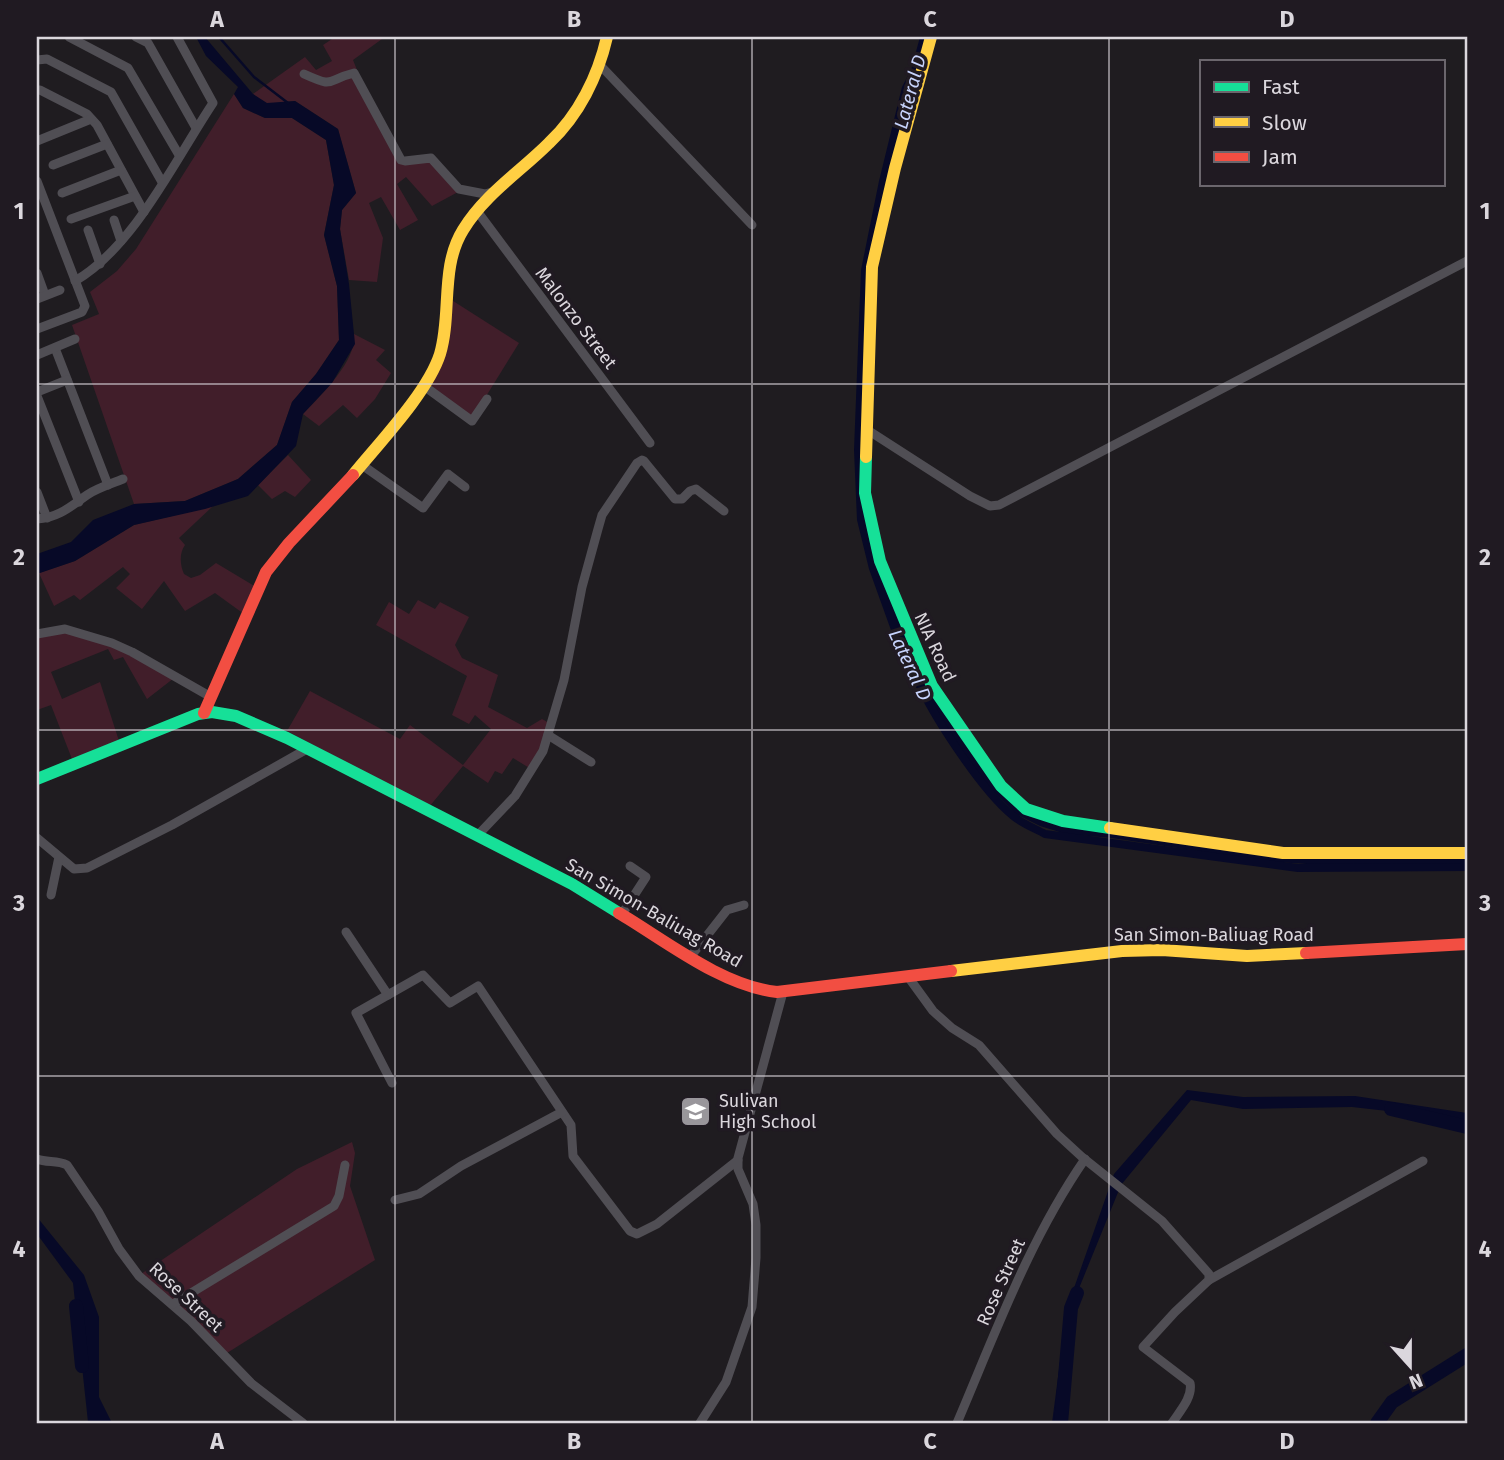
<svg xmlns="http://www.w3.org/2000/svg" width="1504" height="1460" font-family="'Fira Sans',sans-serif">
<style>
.green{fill:#411e2a}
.water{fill:#070927}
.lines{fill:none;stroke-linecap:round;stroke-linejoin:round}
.stream{stroke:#070927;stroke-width:2.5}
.canal{stroke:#070927;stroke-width:8}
.river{stroke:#070927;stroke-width:14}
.street{stroke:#504e54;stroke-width:9}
.fast{stroke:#16e098;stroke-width:12}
.slow{stroke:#ffcf43;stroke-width:12}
.jam{stroke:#f24e42;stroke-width:12}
.grid{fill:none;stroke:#dbd7dd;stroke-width:2;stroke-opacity:0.55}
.labels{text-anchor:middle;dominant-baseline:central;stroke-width:7;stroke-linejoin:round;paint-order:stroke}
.street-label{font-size:18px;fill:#dbd7dd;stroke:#201a22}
.poi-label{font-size:18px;fill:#dbd7dd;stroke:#201a22;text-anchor:start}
.water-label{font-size:19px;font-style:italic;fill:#c7d3fc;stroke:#201a22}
.neatline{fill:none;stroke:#dbd7dd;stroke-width:2.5}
.grid-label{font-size:23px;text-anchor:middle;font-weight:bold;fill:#dbd7dd}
</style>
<rect width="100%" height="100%" fill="#1f1c20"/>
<g class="green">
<path d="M335 37H380L382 39 353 60 357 70C346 72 338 79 330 80 322 82 310 73 303 70L300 74 322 85 353 77 399 163 431 161 458 192 432 206 406 177 397 184 418 220 400 230 381 197 369 203 383 238 377 282 349 280 340 229 342 210 356 193 338 129 295 101 267 104 253 94 305 57 316 70 332 61 323 45Z"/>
<path d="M234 94 243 108 265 118H292L326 140 334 185 324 235 337 286 339 340 316 374 292 402 277 445 238 479 185 501 134 504 72 325 99 314 90 292 117 271 136 249Z"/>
<path d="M450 299 519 343 472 419 430 385Z"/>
<path d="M354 334 385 350 376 360 391 373 375 399 357 418 343 405 319 426 303 414C321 395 357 361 354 334Z"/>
<path d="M288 455 311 480 295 497 285 491 272 499 258 485Z"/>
<path d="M213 506 179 538 185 545C179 553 180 565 184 574L191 578 200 575 216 563 256 587 244 614 215 593 185 611 164 581 142 609 116 588 130 574 123 567 80 600 74 595 54 606 39 573 75 561 134 525Z"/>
<path d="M418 600 435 609 440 602 469 617 455 645 462 658 498 675 488 707 527 728 542 719 549 723 541 751 531 769 513 758 502 774 495 771 488 783 463 766 429 807 287 731 310 691 400 739 410 725 463 765 491 729 475 715 469 724 452 715 467 676 376 625 389 602 409 614Z"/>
<path d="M63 632 118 648 174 678 147 699 123 657 114 660 108 649 51 672 62 699 100 682 119 741 72 759 51 705 37 710V637Z"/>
<path d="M352 1142 355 1153 350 1186 375 1260 227 1353 178 1305 335 1208 337 1195 332 1204 173 1301 141 1274 297 1169Z"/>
</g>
<g class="water">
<path d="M196 37H205L253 94 267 103 295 101 338 129 356 193 342 210 340 229 349 284 355 344 332 383 303 414 296 446 248 496 205 509 134 525 75 561 37 574V554L71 542 93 520 134 504 185 501 238 479 277 445 292 402 316 374 339 340 337 286 324 235 334 185 326 140 292 118H265L243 108 234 94 238 87 206 56Z"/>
<path d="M920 37H929L873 248 863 495 924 675 1024 811 1260 853 1467 856V864L1336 866 1264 861 1112 838 1066 834 1040 826 1016 814 982 780 929 702 915 686 892 633 869 569 857 520 854 450 861 270 879 181 902 87 911 70Z"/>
<path d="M1187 1090 1243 1097 1355 1096 1467 1113V1120L1352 1107 1243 1109 1191 1100 1121 1185 1071 1308 1061 1423H1052L1067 1308 1114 1174Z"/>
<path d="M37 1217 84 1275 99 1317V1397L112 1423 88 1422 73 1283 37 1234Z"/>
</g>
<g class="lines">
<path class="stream" d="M219 37 254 77 288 103"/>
<path class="canal" d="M921 688C938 723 982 790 1012 815 1021 823 1034 828 1045 834L1298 868 1467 867"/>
<g class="river">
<path d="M1391 1109 1467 1127"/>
<path d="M76 1306 82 1366"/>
<path d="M1061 1423 1071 1308 1077 1293"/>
<path d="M1377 1423 1392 1402 1467 1355"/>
</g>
<g class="street">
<path d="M69 37 128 68 179 155"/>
<path d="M136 37 148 43 196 128"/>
<path d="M37 60 47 59 111 92 162 182"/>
<path d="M599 64 752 225"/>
<path d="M304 74C337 89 325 80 354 73L401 160 405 161 431 158 459 189 485 194 492 192"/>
<path d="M37 90H40L87 114 97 125 144 212"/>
<path d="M37 141 91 119"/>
<path d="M53 165 107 144"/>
<path d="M37 181 85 306 82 312 37 329"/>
<path d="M62 193 121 170"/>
<path d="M477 211 650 443"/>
<path d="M71 219 135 196"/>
<path d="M114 220 121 241"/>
<path d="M88 230 100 264"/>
<path d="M37 273 45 295"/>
<path d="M75 281C134 247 175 160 213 103L177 37"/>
<path d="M37 299 60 290"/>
<path d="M55 348 108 485"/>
<path d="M37 355 75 339"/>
<path d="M424 386 472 421 487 399"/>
<path d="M37 392 67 380"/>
<path d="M37 396 79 502"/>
<path d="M866 429 970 496 990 506 999 505 1467 261"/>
<path d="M362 465 423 508 448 474 465 487"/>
<path d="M37 492 47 518"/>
<path d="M37 519C58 518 70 507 87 495 97 488 111 484 123 479"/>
<path d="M37 634 65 629 112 643 132 652 211 697"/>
<path d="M548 735 591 762"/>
<path d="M477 836 515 796 543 751 564 680 582 587 598 529 602 515 637 463 642 460 644 461 675 499H682L690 491 696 489 724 511"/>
<path d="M37 838 74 869 87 868 172 825 307 749"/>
<path d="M51 895 59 857"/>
<path d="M622 914 646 877 630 866"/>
<path d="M346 932 388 995"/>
<path d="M691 956 727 910 744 905"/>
<path d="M909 978 933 1011 952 1028 979 1045 1057 1134 1082 1157 1162 1221 1209 1274V1280L1175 1312 1143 1347 1190 1383C1193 1397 1180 1411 1172 1423"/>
<path d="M392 1083 356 1013 423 975 450 1003 478 986 571 1125 573 1156 630 1231 637 1234 657 1224 738 1160"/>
<path d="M37 1159C47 1163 57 1160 67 1165L98 1211 119 1249 139 1276 191 1321 251 1383 303 1423"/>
<path d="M395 1200 419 1194 461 1166 562 1112"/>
<path d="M1209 1280 1423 1161"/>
<path d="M173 1304 334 1206 339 1196 345 1165"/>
<path d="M700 1423 726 1382 752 1307 756 1258V1225L753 1204 738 1169V1158L783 992"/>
<path d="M957 1423C995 1334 1029 1240 1085 1159"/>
</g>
<g class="fast">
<path d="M866 457 865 493 880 561 932 686 1001 786 1026 809 1063 821 1110 828"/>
<path d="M37 779 198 714 212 712 236 716 287 738 572 884 619 913"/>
</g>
<g class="slow">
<path d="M866 457 872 267 895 168 931 37"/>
<path d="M353 475C379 443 428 392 440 354 452 314 440 267 463 230 485 194 520 172 549 143 579 115 598 76 607 37"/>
<path d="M1110 828 1283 853H1467"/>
<path d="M951 971 1122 951 1162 950 1247 956 1306 953"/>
</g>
<g class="jam">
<path d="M204 713 266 572 289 543 353 475"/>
<path d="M619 913C666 941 722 986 777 992L951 971"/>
<path d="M1306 953 1467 944"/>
</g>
</g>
<path class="grid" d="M395 37V1423M752 37V1423M1109 37V1423M37 384H1467M37 730H1467M37 1076H1467"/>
<defs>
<symbol id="school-square" viewBox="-11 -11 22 22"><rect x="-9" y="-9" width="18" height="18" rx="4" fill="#99969b" stroke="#201a22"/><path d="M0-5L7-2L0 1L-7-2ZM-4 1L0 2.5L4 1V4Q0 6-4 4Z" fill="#fff"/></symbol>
</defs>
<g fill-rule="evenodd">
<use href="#school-square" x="678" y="1094" width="35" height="35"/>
</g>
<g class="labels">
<g class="street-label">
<text transform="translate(576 318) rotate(53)">Malonzo Street</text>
<text transform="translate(935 647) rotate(65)">NIA Road</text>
<text transform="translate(654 913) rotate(30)">San Simon-Baliuag Road</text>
<text x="1214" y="935">San Simon-Baliuag Road</text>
<text transform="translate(1001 1282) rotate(-66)">Rose Street</text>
<text transform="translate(186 1297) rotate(43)">Rose Street</text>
</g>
<g class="poi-label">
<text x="719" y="1101">Sulivan<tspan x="719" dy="21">High School</tspan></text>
</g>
<g class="water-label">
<text transform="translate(910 92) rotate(-75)">Lateral D</text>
<text transform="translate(910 665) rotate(65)">Lateral D</text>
</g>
</g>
<rect width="1504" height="1460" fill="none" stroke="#201a22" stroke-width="77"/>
<rect x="1200" y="60" width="245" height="126" fill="#201a22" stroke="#6b666d" stroke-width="2"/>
<rect x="1214" y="82" width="35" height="10" fill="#16e098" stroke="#6b666d" stroke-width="2"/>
<text x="1262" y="94" font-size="21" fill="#dbd7dd">Fast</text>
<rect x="1214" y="117" width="35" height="10" fill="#ffcf43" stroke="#6b666d" stroke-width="2"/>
<text x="1262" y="130" font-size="21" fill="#dbd7dd">Slow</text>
<rect x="1214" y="152" width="35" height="10" fill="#f24e42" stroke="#6b666d" stroke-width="2"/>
<text x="1262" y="164" font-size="21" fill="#dbd7dd">Jam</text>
<g transform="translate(1410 1366) rotate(159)" stroke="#201a22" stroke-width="5" paint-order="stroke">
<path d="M0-5L12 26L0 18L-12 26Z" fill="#dbd7dd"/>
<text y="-10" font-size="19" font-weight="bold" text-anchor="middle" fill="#dbd7dd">N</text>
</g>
<rect x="38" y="38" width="1428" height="1384" class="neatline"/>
<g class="grid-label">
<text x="217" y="27">A</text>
<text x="574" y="27">B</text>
<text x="930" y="27">C</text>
<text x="1287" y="27">D</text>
<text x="19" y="219">1</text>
<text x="1485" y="219">1</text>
<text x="19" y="565">2</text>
<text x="1485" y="565">2</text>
<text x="19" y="911">3</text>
<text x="1485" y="911">3</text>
<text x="19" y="1257">4</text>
<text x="1485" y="1257">4</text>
<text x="217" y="1449">A</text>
<text x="574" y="1449">B</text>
<text x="930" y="1449">C</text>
<text x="1287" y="1449">D</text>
</g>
</svg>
